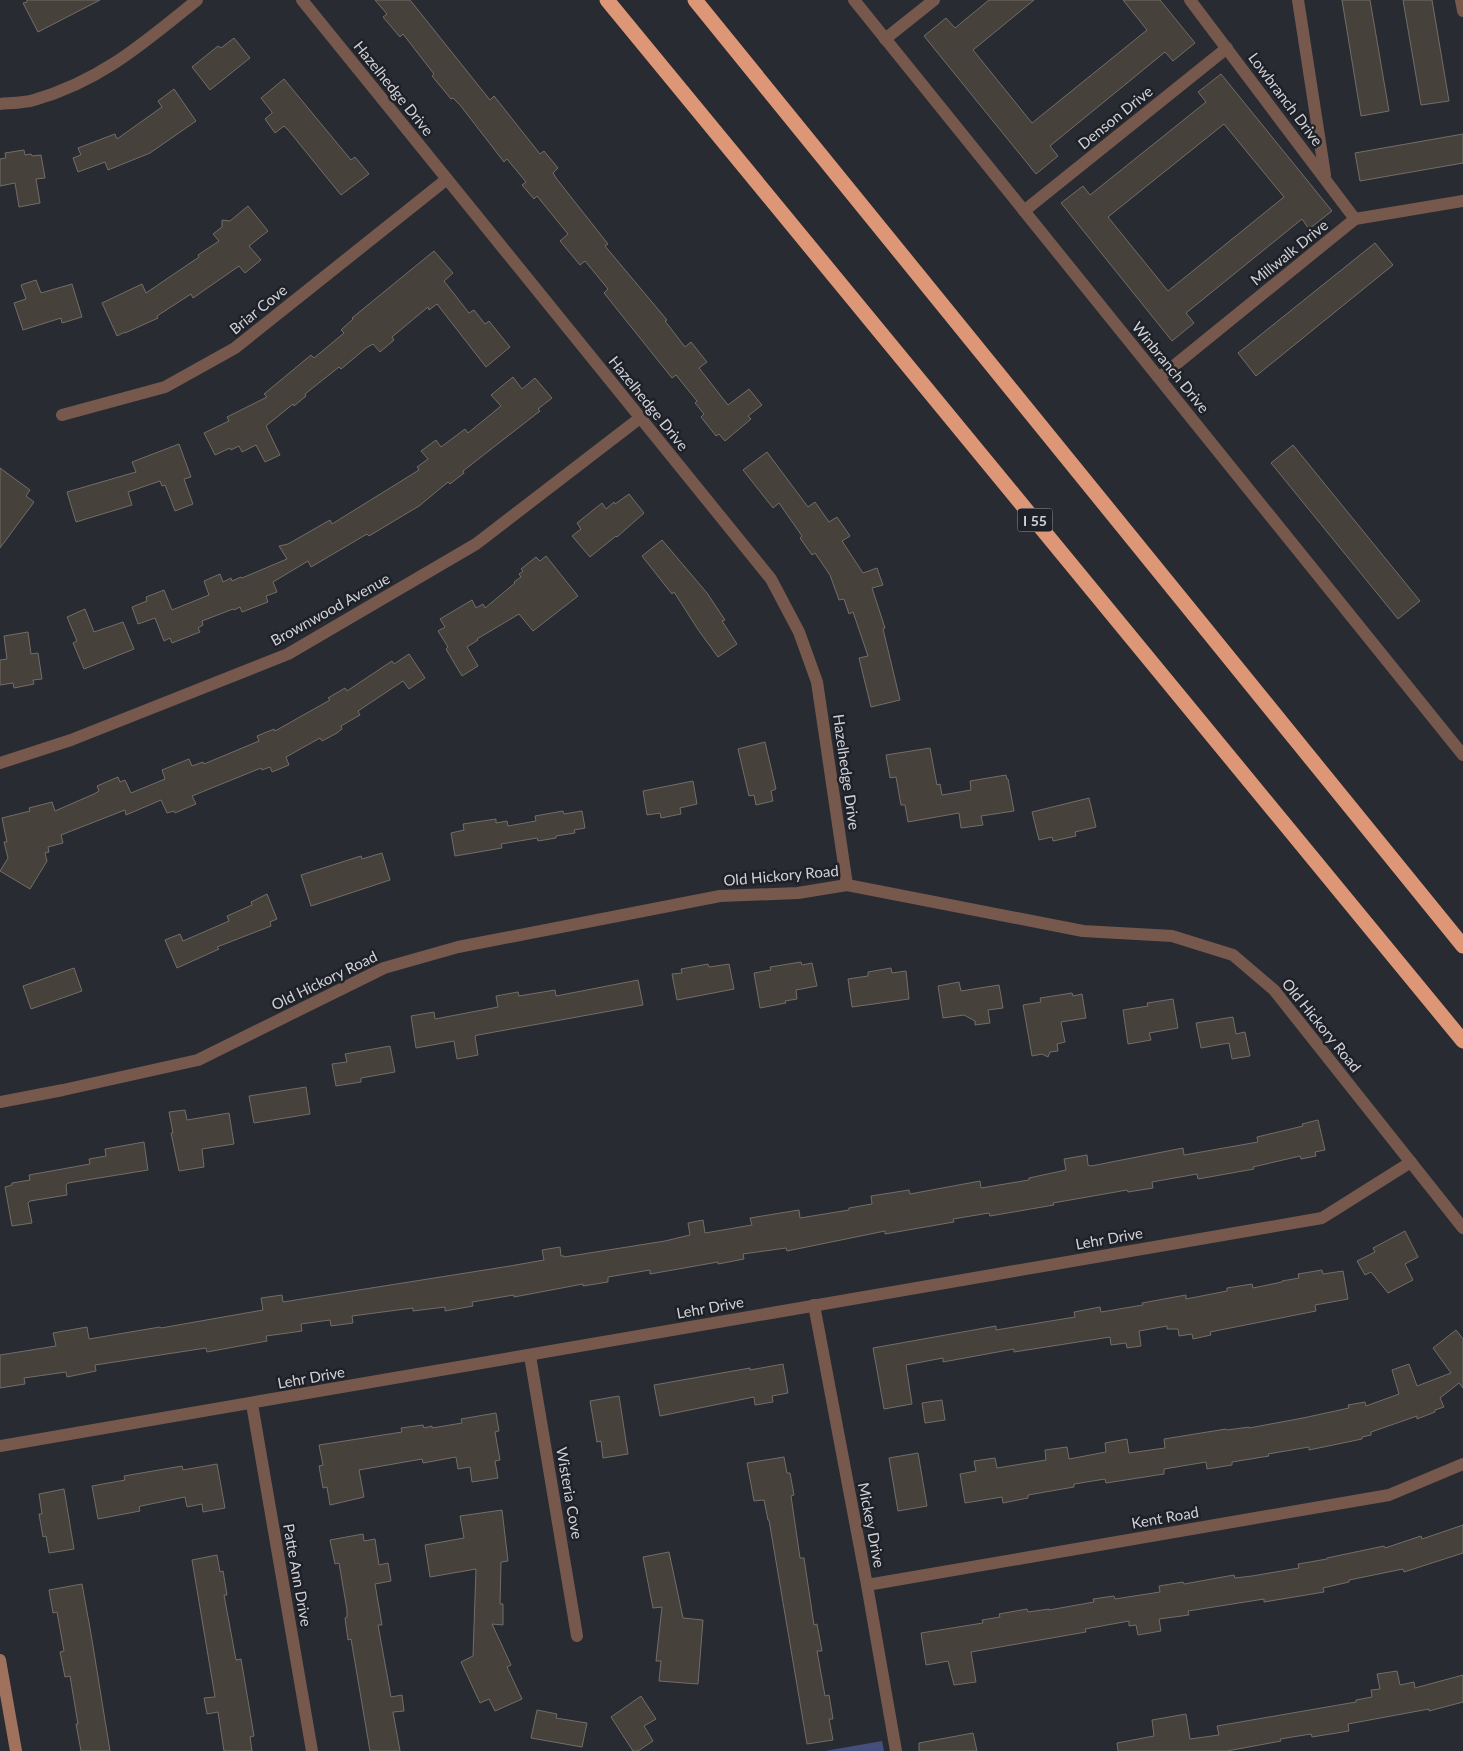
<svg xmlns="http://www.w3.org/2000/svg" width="1463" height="1751" font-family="Lato,sans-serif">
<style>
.green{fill:#454f7c}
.building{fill:#47413b;stroke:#736d67;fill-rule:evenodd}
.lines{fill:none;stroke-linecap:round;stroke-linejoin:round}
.street{stroke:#76594c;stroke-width:12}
.secondary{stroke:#a0725d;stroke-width:12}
.highway{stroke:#dd9676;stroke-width:15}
.labels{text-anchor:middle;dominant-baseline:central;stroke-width:5;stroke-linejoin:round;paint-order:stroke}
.shield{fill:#1f2128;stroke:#9c9da2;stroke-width:1}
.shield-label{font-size:14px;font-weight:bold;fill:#d1d2d7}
.street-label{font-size:15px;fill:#d1d2d7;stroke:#1f2128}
</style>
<rect width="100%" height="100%" fill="#292b32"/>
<path class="green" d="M882 1741 884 1751H825Z"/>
<g class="building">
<path d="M27 0H100L38 32 23 3 27 2Z"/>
<path d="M375 0H410L490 100 494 96 540 154 544 151 558 168 553 173 556 178 608 244 605 246 667 320 665 321 685 347 691 342 707 362 699 368 728 405 749 389 762 405 748 416 751 419 725 441 719 434 716 436 701 417 704 414 695 403 697 401 676 375 672 378 604 293 608 289 585 261 580 265 560 241 568 234 537 196 534 199 522 185 526 182 507 159 504 162 460 105 453 98 451 99 432 76 434 74 403 34 400 37 383 17 387 14Z"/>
<path d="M989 0H1034L973 50 1032 123 1147 30 1123 0H1160L1195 43 1173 61 1165 52 1050 146 1058 156 1036 174 924 36 946 18 955 28Z"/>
<path d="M1342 0H1370L1389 111 1361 116Z"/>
<path d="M1403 0H1432L1449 101 1421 105Z"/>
<path d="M234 38 250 58 210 90 192 67 218 46 221 48Z"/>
<path d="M1221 74 1332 211 1309 229 1302 219 1186 313 1194 323 1172 341 1061 203 1083 186 1090 195 1206 102 1198 92ZM1224 124 1284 197 1168 291 1108 217Z"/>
<path d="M284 79 351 160 355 157 369 174 341 195 289 131 284 126 275 133 265 119 272 113V112L261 98Z"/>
<path d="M174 89 196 121 150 153 108 170 105 162 78 172 73 158 81 155 78 148 115 134 117 139 162 107 158 101Z"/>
<path d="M1463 134V163L1360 181 1355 153Z"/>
<path d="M24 150 25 155 31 154 32 156 41 155 45 178 36 179 40 203 19 207 15 183 0 186V159L6 158 5 153Z"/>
<path d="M248 206 268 231 249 246 261 260 245 273 239 266 193 298 191 294 157 316 158 318 125 333V332L117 336 102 303 142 284 146 293 199 257 198 255 219 241 213 234 222 227V220L230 221Z"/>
<path d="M1375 243 1393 265 1256 376 1238 353Z"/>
<path d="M434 251 453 273 444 281 469 313 474 310 485 324 489 321 510 347 486 367 437 304 429 310 428 307 392 337 394 340 380 352 373 344 366 348 341 369 339 367 305 394 306 396 294 406 293 404 266 426 280 455 265 462 256 445 242 452 239 446 231 450 230 448 215 455 204 433 229 421 227 417 267 397 264 394 311 355 314 358 344 333 341 330 353 319 352 318Z"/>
<path d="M36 280 41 293 72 284 82 317 62 323 61 318 23 330 14 303 26 299 21 285Z"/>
<path d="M513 377 522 389 535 378 552 398 538 409 540 411 463 471 464 473 450 484 448 482 419 506 369 536 367 534 311 567 308 561 273 582 277 592 266 596 268 602 242 612 240 607 234 610 233 609 202 621 203 625 198 628 200 632 172 643 170 638 164 641 155 618 138 624 132 607 147 601 146 597 164 590 172 610 209 595 204 581 220 574 223 582 231 578 232 581 241 577 242 578 287 559 279 546 288 544 330 520 332 524 419 470 417 467 428 459 421 451 436 440 441 447 465 429 468 433 501 406 491 395Z"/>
<path d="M179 444 191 477 184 479 193 504 175 511 165 485 162 486 160 481 128 492 132 505 76 522 67 492 136 472 132 462Z"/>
<path d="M1293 445 1420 601 1398 619 1271 463Z"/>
<path d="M767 452 808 507 815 502 829 522 837 517 850 536 842 541 863 573 877 568 883 585 872 588 885 628 883 629 900 700 871 707 859 658 868 656 853 612 849 614 844 599 839 600 830 575 815 553 812 555 800 538 802 536 779 503 773 508 743 470Z"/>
<path d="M0 468 30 490 26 496 34 502 0 548Z"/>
<path d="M629 494 644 513 617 537 616 536 590 557 572 536 581 529 577 523 602 503 606 509 614 502 615 504Z"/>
<path d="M662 540 707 593 725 620 722 621 737 644 718 657 699 631 674 592 672 594 642 556Z"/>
<path d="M546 556 578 596 533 631 519 614 477 639 478 640 467 647 478 666 462 676 446 649 448 647 438 631 445 627 440 619 472 600 476 608 483 604 485 608 515 583 514 582 521 577 519 574 523 571 521 569 536 557 540 561Z"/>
<path d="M85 609 94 632 123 622 134 649 84 669 73 643 77 641 67 617Z"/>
<path d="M28 632 31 654 38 653 42 679 33 680 34 684 14 688 13 683 0 685V660L7 659 4 636Z"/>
<path d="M409 654 425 678 409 689 403 681 358 711 360 715 341 726 342 729 337 733 322 741 320 738 286 757 289 765 272 772 270 767 262 770 261 768 192 796 196 804 175 813 174 811 167 813 161 800 126 815 125 810 61 835 63 843 48 847 49 852 45 853 47 861 30 889 0 871 8 858 4 842H7L2 818 30 811 29 808 52 802 55 811 94 794 99 791 97 786 118 777 120 782 125 780 131 793 165 779 162 770 189 759 192 766 203 762 204 764 259 741 257 736 274 729 275 731 330 700 328 698 345 688 347 691 392 661 394 664Z"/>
<path d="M765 742 776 789 771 791 773 801 756 805 754 795 749 796 738 749Z"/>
<path d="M930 748 937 785 940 784 942 795 971 790 970 781 1006 775 1007 779H1008L1014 811 981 816 983 825 961 828 959 813 908 822 905 805H901L896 777 890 778 886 755Z"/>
<path d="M693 781 697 804 680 808 681 814 661 818 660 813 647 815 643 791Z"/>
<path d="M1089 798 1096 827 1075 832 1076 836 1053 841 1052 837 1039 840 1032 812Z"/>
<path d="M563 811 564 814 582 811 585 828 574 830 575 833 556 836V838L538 841 537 838 501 844 502 848 455 856 451 833 464 830 463 824 496 819V823L507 821 508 826 536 821 535 816Z"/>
<path d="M382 853 390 880 311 906 301 875 361 856 362 859Z"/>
<path d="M267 894 277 919 270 922 271 926 217 947 219 949 177 968 165 940 180 934 183 941 229 921 227 916 252 905 251 902Z"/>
<path d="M801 962 802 965 812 963 817 986 796 990 797 999 785 1001 786 1003 760 1008 754 973 771 970 770 967Z"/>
<path d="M708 964 709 967 729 964 734 989 677 1000 672 974 682 973 681 969Z"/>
<path d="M74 968 82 991 31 1009 23 986Z"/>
<path d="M891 968 892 973 906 971 909 999 852 1007 848 979 868 976V972Z"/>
<path d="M638 980 643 1005 478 1035 475 1036 478 1055 457 1059 454 1041 416 1048 411 1016 434 1012 435 1019 498 1007 496 996 518 992 519 996 555 990 556 996Z"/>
<path d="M959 982 961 991 999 985 1003 1008 988 1010 990 1023 975 1025V1021L964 1015 943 1018 938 986Z"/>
<path d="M1072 993 1073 996 1082 994 1086 1018 1061 1022 1065 1042 1057 1044 1058 1051 1050 1052 1048 1057 1042 1054 1032 1056 1023 1005 1041 1002 1040 998Z"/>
<path d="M1173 999 1178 1028 1149 1033 1151 1040 1128 1044 1123 1010 1148 1006 1147 1003Z"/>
<path d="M1233 1017 1236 1034 1245 1032 1250 1056 1232 1059 1229 1043 1201 1048 1196 1023Z"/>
<path d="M390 1046 395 1072 361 1078V1082L336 1086 332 1064 347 1062 345 1054Z"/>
<path d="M306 1087 310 1114 254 1123 249 1096Z"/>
<path d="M185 1110 187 1120 229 1113 234 1144 202 1149 204 1167 179 1171 171 1133H173L169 1112Z"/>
<path d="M1318 1120 1325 1150 1315 1152 1316 1156 1301 1159 1300 1156 1253 1167 1254 1169 1198 1179 1197 1174 1152 1182 1153 1188 1128 1192 1127 1190 1053 1203 1054 1205 990 1216 989 1213 953 1219 954 1222 885 1234V1231L787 1251 786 1248 743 1254 744 1259 718 1264V1262L650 1274V1270L608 1277V1282L583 1286V1284L514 1297V1295L472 1302 473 1306 445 1311V1307L413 1311V1308L352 1316 353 1323 331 1326 330 1320 301 1324 302 1331 266 1336 267 1341 207 1352 206 1348 95 1365 96 1371 67 1377 66 1372 24 1378 25 1384 0 1388V1355L56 1346 53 1333 87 1327 89 1339 160 1327 161 1328 263 1310 261 1298 282 1295 283 1302 510 1266 544 1260 542 1250 560 1247 561 1256H564V1257L665 1241 690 1235 688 1223 703 1220 705 1233 752 1225 750 1218 799 1210 800 1218 849 1210V1208L872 1204 871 1196 909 1190 910 1194 980 1181 981 1188 1029 1180V1178L1066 1170 1064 1159 1087 1155 1088 1165 1091 1166 1183 1148 1184 1155 1258 1142 1257 1137 1303 1126 1302 1124Z"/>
<path d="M144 1142 148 1170 68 1183 66 1185 67 1195 30 1201 28 1203 32 1223 12 1226 5 1187 12 1185V1183L30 1180 29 1175 90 1164 89 1159 106 1156 105 1149Z"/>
<path d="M1405 1231 1418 1257 1405 1264 1413 1280 1388 1293 1371 1272 1365 1275 1357 1261 1375 1252 1373 1248Z"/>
<path d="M1322 1270 1323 1274 1343 1271 1348 1299 1315 1305 1316 1311 1210 1332 1211 1335 1193 1339 1192 1334 1179 1336 1178 1329H1167V1326L1139 1331 1141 1346 1127 1348 1126 1343 1111 1345 1110 1337 1014 1352V1349L943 1362V1358L906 1365 912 1404 884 1409 873 1348 996 1326V1330L1075 1317 1074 1312 1100 1307 1101 1312 1143 1305 1142 1303 1186 1295V1299L1227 1291V1288L1252 1284 1253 1288 1282 1282V1281L1299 1278 1298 1274Z"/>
<path d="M1456 1330 1463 1339V1388L1459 1383 1440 1398 1444 1407 1435 1410V1412L1417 1419V1416L1371 1432V1435L1362 1437V1439L1309 1450V1447L1268 1454 1269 1456 1232 1462V1465L1207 1469 1206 1462 1164 1469V1474L1106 1483 1105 1479 1074 1484V1487L1028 1495V1498L1003 1503 1002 1497 965 1503 960 1474 976 1471 974 1461 995 1458 997 1468 1046 1460 1045 1450 1067 1447 1069 1459 1106 1452 1105 1443 1127 1439 1129 1453 1165 1448 1164 1439 1226 1429 1227 1430 1249 1427V1428L1303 1418 1349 1408 1348 1405 1365 1402 1366 1406 1399 1394 1392 1370 1409 1364 1417 1386 1451 1373 1433 1348Z"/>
<path d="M783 1364 788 1393 772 1396 773 1402 755 1405 754 1397 660 1416 654 1385 750 1368V1370Z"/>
<path d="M619 1396 628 1454 603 1458 601 1441 597 1442 590 1401Z"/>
<path d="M942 1400 945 1420 925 1423 922 1403Z"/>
<path d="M496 1413 499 1431 495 1432 500 1460 495 1461 498 1478 472 1482 470 1467 458 1469 456 1457 423 1463 422 1459 359 1470 364 1497 330 1505 327 1487 323 1488 319 1466 323 1465 319 1445 402 1432 401 1428 423 1425 424 1428 432 1426V1428L462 1423 461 1419Z"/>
<path d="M918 1453 927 1506 898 1511 889 1458Z"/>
<path d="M784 1457 787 1473H790L794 1495 791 1496 800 1558H804L814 1625 817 1624 822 1651H817L825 1696 829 1695 833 1719H829L833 1740 807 1744 769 1520H768L764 1500 754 1501 747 1463Z"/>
<path d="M217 1464 225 1508 203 1512 202 1504 187 1507 185 1497 141 1506 139 1507 140 1511 98 1519 92 1486 125 1480 124 1476 182 1466 183 1470Z"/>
<path d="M64 1489 74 1549 49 1553 46 1536 43 1537 39 1514H42L39 1494Z"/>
<path d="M502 1510 508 1561 501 1562 500 1604H503V1625L492 1624 511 1665 507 1667 522 1699 495 1711 489 1699 480 1703 461 1662 473 1656 476 1569 430 1577 425 1545 464 1538 460 1516Z"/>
<path d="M1463 1525V1553L1404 1572 1403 1569 1349 1580V1582L1323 1588 1324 1592 1264 1602V1599L1188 1611 1189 1615 1159 1619 1161 1631 1138 1635 1136 1625 1129 1626V1621L1085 1629 1086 1632 971 1652 976 1682 954 1685 948 1661 926 1665 921 1633 983 1623 982 1620 1000 1617 999 1614 1027 1609 1028 1612 1049 1609V1610L1094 1602 1093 1599 1114 1596 1115 1599 1160 1592 1159 1586 1183 1582 1184 1584 1234 1575 1235 1578 1252 1576 1299 1568 1298 1564 1327 1559V1558L1384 1546 1385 1548 1421 1536 1422 1539Z"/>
<path d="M363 1534 364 1541 375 1539 379 1565 388 1563 391 1581 375 1584 382 1625H378L391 1697 402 1695 404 1711 393 1712 400 1751H370L351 1639 348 1640 345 1618 347 1617V1610L339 1563 335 1564 330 1540Z"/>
<path d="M669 1552 683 1618 703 1620 698 1684 659 1681 661 1661H656L662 1607 653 1608 643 1557Z"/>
<path d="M217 1555 220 1572 223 1571 227 1595H224L236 1660 241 1659 254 1736 250 1737 252 1751H224L218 1712 207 1714 204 1698 215 1697 192 1560Z"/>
<path d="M82 1584 91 1634 110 1751H81L76 1724H78L70 1676 65 1677 60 1652 64 1651 57 1612 53 1613 49 1590Z"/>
<path d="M1397 1671 1400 1685 1414 1682 1415 1688 1463 1675V1702L1429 1711V1709L1348 1724 1349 1731 1312 1737 1311 1734 1280 1739 1281 1741 1227 1751H1118L1117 1743 1154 1736 1152 1720 1186 1714 1190 1739 1219 1735 1217 1726 1356 1702V1700L1372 1697 1371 1690 1380 1689 1377 1674Z"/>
<path d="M641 1696 656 1719 644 1726 653 1741 638 1751H633L611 1717Z"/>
<path d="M537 1710 557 1714 556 1718 587 1723 582 1747 531 1738Z"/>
<path d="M973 1733 977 1751H919V1743Z"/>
</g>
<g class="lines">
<g class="street">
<path d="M302 0 771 579 799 632 817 682 847 885"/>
<path d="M854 0 1463 755"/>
<path d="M1190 0 1355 219"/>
<path d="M1298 0 1325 175"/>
<path d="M1461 0 1463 11"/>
<path d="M885 39 934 0"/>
<path d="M0 104C11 103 24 103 34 100 101 81 145 42 197 0"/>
<path d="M1024 211 1227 48"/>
<path d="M1159 378 1355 219 1463 201"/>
<path d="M62 415 165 387 235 348 447 179"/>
<path d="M0 763 71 740 288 654 476 544 640 418"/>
<path d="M0 1102 63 1090 198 1060 384 968 458 947 720 896 798 893 847 885 1083 931 1172 936 1233 955 1274 990 1463 1228"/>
<path d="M814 1305 867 1585 896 1751"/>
<path d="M530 1356 577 1636"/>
<path d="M252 1404 312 1751"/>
<path d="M0 1446 1322 1218 1411 1162"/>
<path d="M867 1585 1389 1495 1463 1464"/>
</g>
<path class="secondary" d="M0 1660 16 1751"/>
<g class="highway">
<path d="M607 0 1463 1041"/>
<path d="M695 0 1463 946"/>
</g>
</g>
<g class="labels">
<rect class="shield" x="1017.5" y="508.5" width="35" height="23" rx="4"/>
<g class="shield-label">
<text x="1035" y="520">I 55</text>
</g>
<g class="street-label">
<text transform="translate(394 88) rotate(51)">Hazelhedge Drive</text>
<text transform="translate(1286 99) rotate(53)">Lowbranch Drive</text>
<text transform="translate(1115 117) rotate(-39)">Denson Drive</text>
<text transform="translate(1289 252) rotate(-39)">Millwalk Drive</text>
<text transform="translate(258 309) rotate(-39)">Briar Cove</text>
<text transform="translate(1171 367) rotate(51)">Winbranch Drive</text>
<text transform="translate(649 403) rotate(51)">Hazelhedge Drive</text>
<text transform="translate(330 609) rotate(-29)">Brownwood Avenue</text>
<text transform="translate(847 772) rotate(82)">Hazelhedge Drive</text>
<text transform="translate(781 875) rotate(-5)">Old Hickory Road</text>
<text transform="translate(324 980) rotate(-26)">Old Hickory Road</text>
<text transform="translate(1322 1025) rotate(51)">Old Hickory Road</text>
<text transform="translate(1109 1238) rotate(-10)">Lehr Drive</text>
<text transform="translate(710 1307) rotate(-10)">Lehr Drive</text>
<text transform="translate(311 1377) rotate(-10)">Lehr Drive</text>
<text transform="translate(570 1493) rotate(80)">Wisteria Cove</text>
<text transform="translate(1165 1517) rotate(-10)">Kent Road</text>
<text transform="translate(872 1525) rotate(79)">Mickey Drive</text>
<text transform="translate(298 1575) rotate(80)">Patte Ann Drive</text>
</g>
</g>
</svg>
